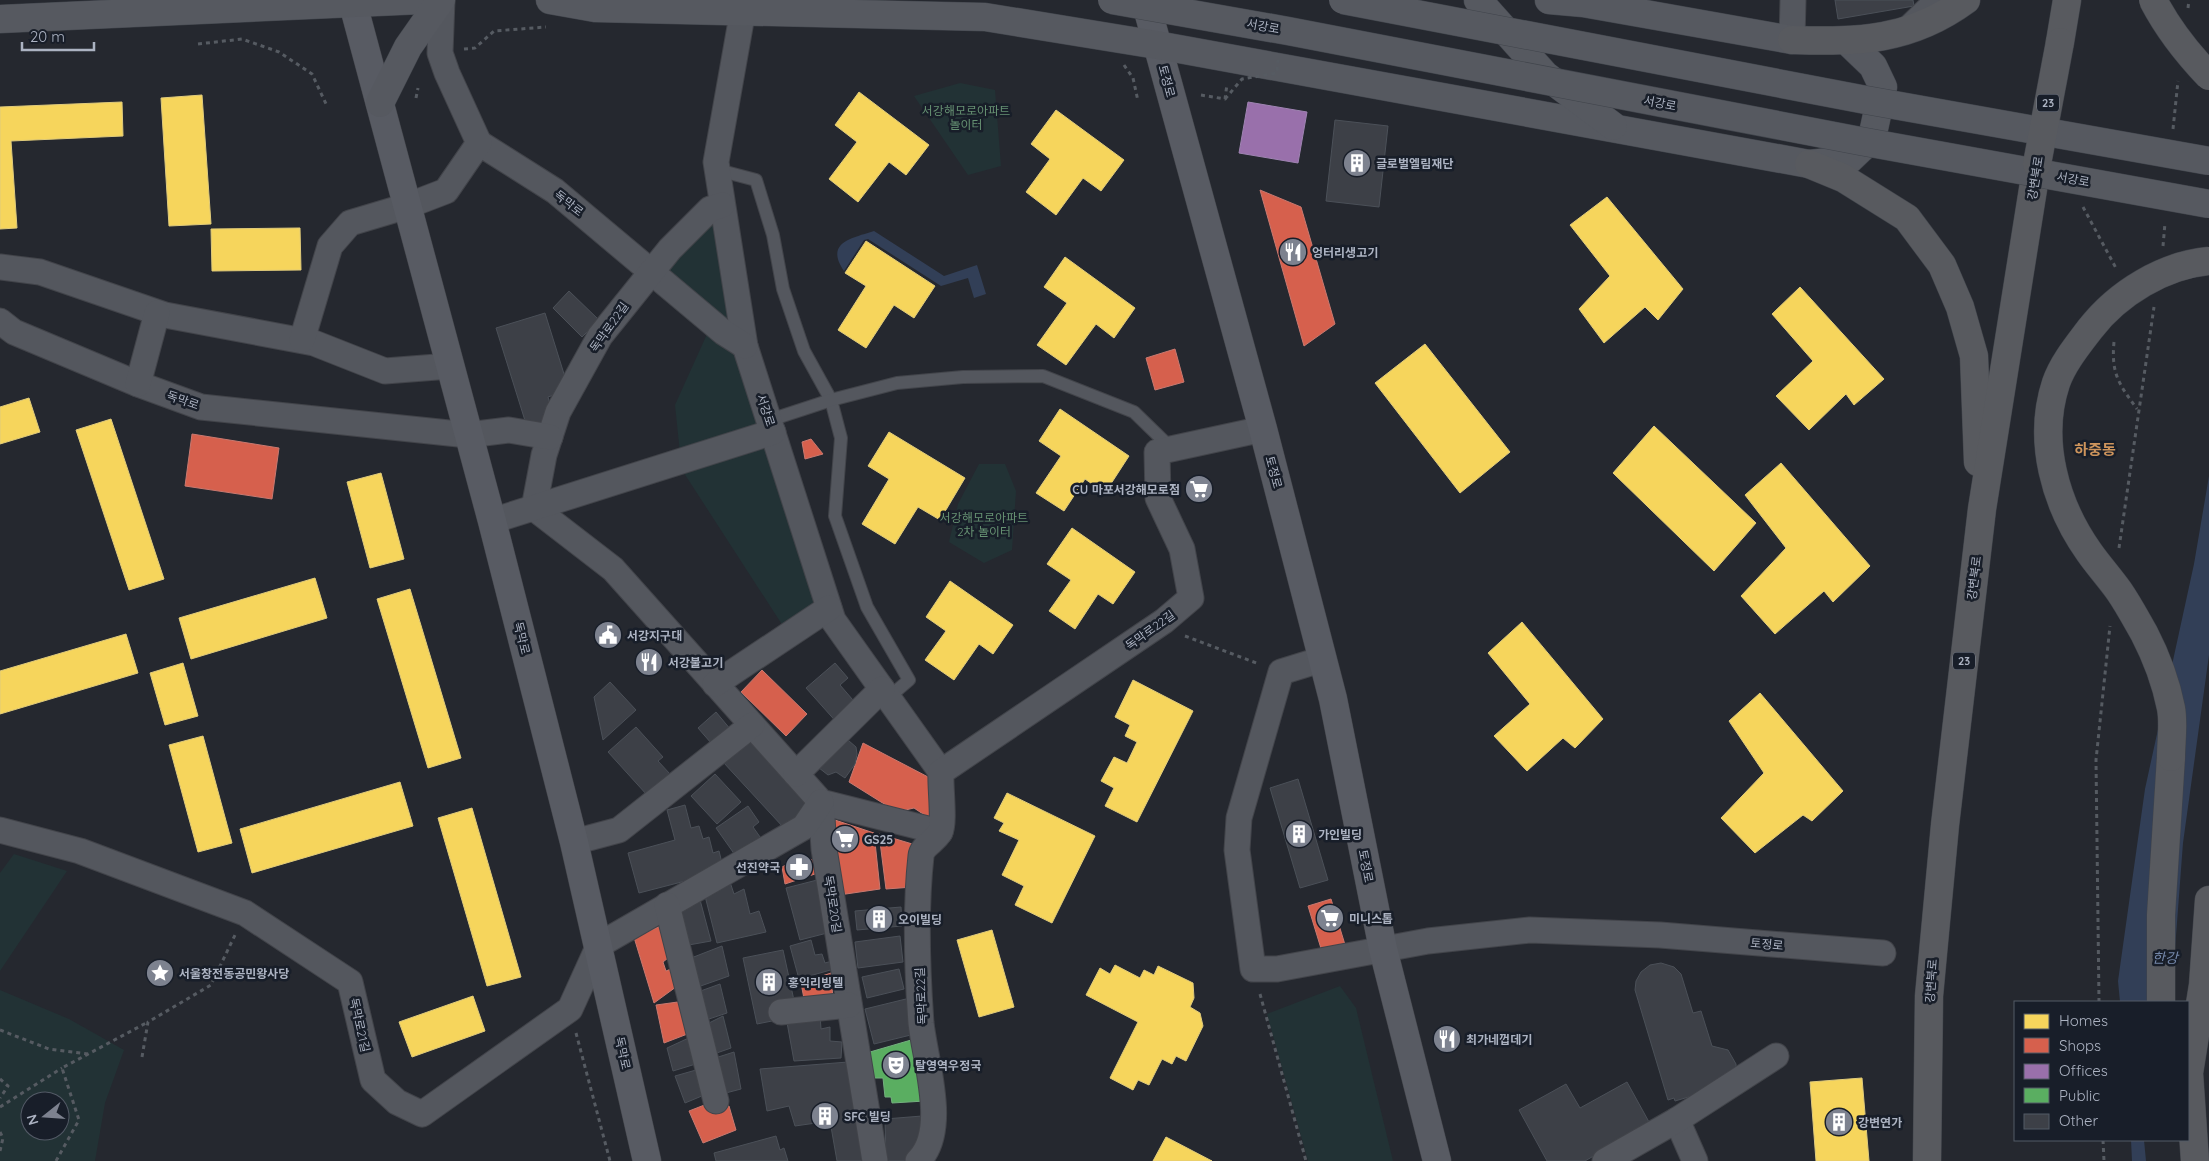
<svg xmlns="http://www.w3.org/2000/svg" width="2209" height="1161" font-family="Quicksand,'Noto Sans KR',sans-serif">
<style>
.green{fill:#223235;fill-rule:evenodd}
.water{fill:#323f57}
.pier{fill:#25282f}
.homes{fill:#f6d55c;stroke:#e0cb7b}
.shops{fill:#d6604d;stroke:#c97970}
.offices{fill:#9970ab;stroke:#9f84b2}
.public{fill:#5aae61;stroke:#73b07e}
.building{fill:#3d4047;stroke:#4b5058}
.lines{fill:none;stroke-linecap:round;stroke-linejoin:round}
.service-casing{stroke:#42444a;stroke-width:14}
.minor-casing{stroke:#42444a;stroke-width:27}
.secondary-casing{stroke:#42444a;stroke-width:29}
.primary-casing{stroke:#41454c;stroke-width:29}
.trunk-casing{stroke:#40444b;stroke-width:29}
.path{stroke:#565b62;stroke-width:3;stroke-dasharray:4 4;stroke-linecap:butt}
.service{stroke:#54575e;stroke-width:12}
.minor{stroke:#54575e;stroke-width:25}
.secondary{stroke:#585b63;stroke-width:28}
.primary{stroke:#565960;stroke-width:28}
.trunk{stroke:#585a5f;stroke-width:28}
.primary-bridge-casing{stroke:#41454c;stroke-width:29;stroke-linecap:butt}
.trunk-bridge-casing{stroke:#40444b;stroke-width:29;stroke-linecap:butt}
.path-bridge{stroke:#565b62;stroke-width:3;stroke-dasharray:4 4;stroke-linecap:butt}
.primary-bridge{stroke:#565960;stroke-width:28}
.trunk-bridge{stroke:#585a5f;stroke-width:28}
.labels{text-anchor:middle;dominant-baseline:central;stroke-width:5;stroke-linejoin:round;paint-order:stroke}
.shield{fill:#181e29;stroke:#808694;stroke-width:1}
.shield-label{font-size:11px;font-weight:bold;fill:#acb3c2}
.street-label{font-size:12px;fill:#acb3c2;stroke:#181e29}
.park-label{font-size:12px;fill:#669172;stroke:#181e29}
.poi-label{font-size:12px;font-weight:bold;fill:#acb3c2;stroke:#181e29;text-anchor:start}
.water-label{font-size:14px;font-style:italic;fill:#7588aa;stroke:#181e29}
.quarter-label{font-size:15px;font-weight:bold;fill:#cd945c;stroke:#181e29}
</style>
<rect width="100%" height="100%" fill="#25282f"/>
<g class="green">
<path d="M960 83 995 90 1001 166 968 175 914 96Z"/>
<path d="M718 211 737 336 660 271Z"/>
<path d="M708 332 738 349 764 428 680 453 675 405Z"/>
<path d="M769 444 818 603 783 626 682 470Z"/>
<path d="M979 464H1005L1016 491 1012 550 984 563 949 542 958 504Z"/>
<path d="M14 854 67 871 0 971V873Z"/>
<path d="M1340 986 1356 1008 1393 1161H1308L1267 1014Z"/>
<path d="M0 990 69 1019 124 1050 105 1103 95 1161H0ZM30 1101H60V1131H30Z"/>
</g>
<g class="water">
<path d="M874 231 944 276 977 265 986 294 974 298 968 278 941 286 868 239 864 240 844 271C824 242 853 238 874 231Z"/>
<path d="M2209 476V1161H2132L2131 1140H2188V1002H2120L2118 981 2145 789 2194 564Z"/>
</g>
<path class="pier" d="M2209 655V1161H2146L2144 1140H2188V1002H2171L2183 843Z"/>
<g class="homes">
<path d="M859 92 929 145 906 175 889 162 858 202 829 179 857 142 835 125Z"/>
<path d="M202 95 211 224 169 226 161 98Z"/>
<path d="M122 102 123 136 11 141 17 228 0 229V107Z"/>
<path d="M1056 110 1124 160 1101 191 1083 178 1056 215 1026 192 1050 159 1031 144Z"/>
<path d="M1607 197 1683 289 1658 320 1645 307 1604 343 1579 309 1610 276 1570 225Z"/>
<path d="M300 228 301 270 212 271 211 229Z"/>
<path d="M866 241 935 286 914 318 894 305 866 348 838 330 866 286 845 273Z"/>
<path d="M1065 257 1135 308 1114 338 1096 324 1066 365 1037 345 1067 303 1044 287Z"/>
<path d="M1800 287 1884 379 1854 405 1846 394 1809 430 1776 396 1813 361 1772 314Z"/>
<path d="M1425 344 1510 452 1460 493 1375 383Z"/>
<path d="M29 398 40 432 0 444V407Z"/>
<path d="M1060 409 1129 456 1105 493 1085 479 1064 511 1036 493 1061 456 1039 441Z"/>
<path d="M111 419 164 579 129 590 76 430Z"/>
<path d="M1654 426 1756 523 1714 571 1613 473Z"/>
<path d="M889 432 965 478 940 520 918 507 895 544 862 524 889 479 868 466Z"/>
<path d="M1781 463 1870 566 1833 602 1824 591 1775 634 1741 596 1786 548 1745 495Z"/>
<path d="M381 473 404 559 370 568 347 482Z"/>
<path d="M1072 528 1135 572 1113 604 1098 594 1075 629 1049 611 1071 580 1047 564Z"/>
<path d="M315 578 327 618 191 659 179 618Z"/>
<path d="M950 581 1013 625 993 654 979 644 954 680 925 660 946 631 926 617Z"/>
<path d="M410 589 461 758 428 768 377 599Z"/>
<path d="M1522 622 1603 719 1575 748 1563 738 1527 771 1494 736 1530 704 1488 653Z"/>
<path d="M126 634 138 673 0 714V671Z"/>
<path d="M183 663 198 716 165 725 150 673Z"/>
<path d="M1133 680 1193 711 1137 822 1105 806 1114 788 1101 781 1114 757 1127 763 1137 742 1125 736 1130 725 1115 717Z"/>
<path d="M1760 693 1843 791 1812 821 1803 815 1755 853 1721 818 1764 773 1729 721Z"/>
<path d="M203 736 232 843 198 852 169 745Z"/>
<path d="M400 782 413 826 252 873 240 829Z"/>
<path d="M1007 793 1095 836 1052 923 1015 905 1024 886 1002 875 1019 840 999 831 1004 823 994 818Z"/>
<path d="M472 808 521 977 487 986 438 818Z"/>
<path d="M992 930 1014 1007 979 1017 957 940Z"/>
<path d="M1115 965 1140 978 1144 970 1154 975 1158 966 1193 983 1194 998 1190 1007 1200 1013 1203 1026 1186 1061 1176 1056 1172 1064 1162 1059 1149 1085 1138 1080 1133 1090 1110 1078 1138 1022 1086 995 1100 968 1110 974Z"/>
<path d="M473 996 485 1031 412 1057 399 1022Z"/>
<path d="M1862 1078 1869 1161H1816L1810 1082Z"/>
<path d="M1166 1137 1212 1161H1153Z"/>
</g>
<g class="shops">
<path d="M1260 190 1301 207 1335 324 1304 346Z"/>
<path d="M1175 349 1184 382 1155 390 1146 358Z"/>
<path d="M192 434 279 448 272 499 185 486Z"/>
<path d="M811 439 823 454 805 459 802 442Z"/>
<path d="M762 670 807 714 786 736 741 692Z"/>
<path d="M863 743 930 778 935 798 929 818 914 808 897 812 849 782Z"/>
<path d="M829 818 874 833 880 889 839 895Z"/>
<path d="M879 834 919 846 913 887 886 889Z"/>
<path d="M803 856 817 862 818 873 785 884 782 867Z"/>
<path d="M1331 899 1346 948 1323 955 1308 906Z"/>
<path d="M665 924 673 954 663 962 666 971 676 967 680 984 654 1003 633 934 644 926 647 932Z"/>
<path d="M831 973 833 1000 805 1004 801 983Z"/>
<path d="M685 1001 690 1033 664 1043 656 1005Z"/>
<path d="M707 1104 729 1106 736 1130 703 1143 689 1111Z"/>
</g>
<path class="offices" d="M1248 102 1307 112 1298 163 1239 153Z"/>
<path class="public" d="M918 1038 925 1101 892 1103 891 1097H885L883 1078H873L870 1052Z"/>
<g class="building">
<path d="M1835 0H1913L1914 6 1838 19Z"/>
<path d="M1335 120 1388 126 1379 207 1326 201Z"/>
<path d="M569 291 599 320 582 337 553 308Z"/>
<path d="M545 313 569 390 548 397 554 419 527 427 496 328Z"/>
<path d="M835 663 848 678 840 685 859 707 839 725 806 688Z"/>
<path d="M610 682 636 710 603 740 594 697Z"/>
<path d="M716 712 736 736 718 751 698 728Z"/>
<path d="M636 727 663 757 658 761 670 774 647 795 608 752Z"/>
<path d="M841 734 856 747 857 754 855 764 845 778 836 772 828 775 814 764Z"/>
<path d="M751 735 807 800 802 820 783 827 723 762Z"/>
<path d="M715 774 741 802 717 824 691 796Z"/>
<path d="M1298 779 1328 880 1300 888 1270 788Z"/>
<path d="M685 805 691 828 699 826 703 839 709 837 713 853 719 851 724 871 639 893 628 853 675 840 667 810Z"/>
<path d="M748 806 759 822 753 827 765 844 740 862 716 828Z"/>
<path d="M821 879 835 931 800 940 786 888Z"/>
<path d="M730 882 734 894 744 889 750 914 759 911 766 932 717 943 704 892Z"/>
<path d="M699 896 711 941 683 946 673 906Z"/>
<path d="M901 907 902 926 857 930 855 911Z"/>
<path d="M900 936 903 962 858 968 855 942Z"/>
<path d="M811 940 815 955 822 954 825 963 832 961 834 969 799 979 790 946Z"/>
<path d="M722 946 729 976 695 988 686 960Z"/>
<path d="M783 950 795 1005 770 1011 772 1021 757 1024 743 958Z"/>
<path d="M1661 963 1674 967 1681 974 1693 1013 1701 1011 1712 1046 1728 1050 1736 1064V1073L1726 1086 1675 1101 1674 1098 1668 1100 1635 990 1636 981 1641 972 1650 965Z"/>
<path d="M899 969 904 989 867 998 862 977Z"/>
<path d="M720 984 727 1013 706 1020 695 993Z"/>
<path d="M910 998 919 1033 874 1044 865 1009Z"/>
<path d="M820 1014 821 1029 830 1027V1041L842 1042 841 1058 794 1061 786 1017Z"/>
<path d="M723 1016 731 1048 711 1055 703 1026Z"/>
<path d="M693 1036 699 1063 673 1071 667 1048Z"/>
<path d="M734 1052 741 1089 722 1094 712 1059Z"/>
<path d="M848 1062 868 1161H837L830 1121 795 1126 789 1106 767 1111 760 1069Z"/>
<path d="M703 1068 709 1093 685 1103 675 1076Z"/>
<path d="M1627 1082 1654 1131 1604 1150 1585 1161H1547L1519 1110 1566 1084 1580 1108Z"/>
<path d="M922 1116 919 1150 906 1161H886L885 1119Z"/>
<path d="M776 1136 780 1150 784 1148 788 1161H716L714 1153Z"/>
</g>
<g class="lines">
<defs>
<g id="service">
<path d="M718 170 756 180 773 235 783 289 804 351 831 400 841 438 835 516 867 607 909 680 888 698"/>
<path d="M770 420 831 400 897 383 963 377 1043 376 1134 412 1172 449"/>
</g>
<g id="minor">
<path d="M743 10 716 162 745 346 833 620 941 772"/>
<path d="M1906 31 1938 0"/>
<path d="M1792 40 1793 0"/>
<path d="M479 143 555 191 723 332 745 346"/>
<path d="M722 205 710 209 670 249 600 336 558 412 544 455 534 508 613 569 821 802 940 832"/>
<path d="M0 267 40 272 165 315 314 343 385 371 450 366"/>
<path d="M0 321 14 332 138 384 201 407 468 435 509 430 550 437"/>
<path d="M302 340 330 246 350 223 407 206 446 191 479 143 447 73 440 53 442 0"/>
<path d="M138 384 157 313"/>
<path d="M492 521 773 432"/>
<path d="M1323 659 1281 672 1239 818 1237 850 1253 969H1277L1428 941 1530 930 1660 935 1883 953"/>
<path d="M715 684 829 608"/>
<path d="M796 774 882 689"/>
<path d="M821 802 824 849 875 1161"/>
<path d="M0 830 80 851 245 913 350 982 373 1080 397 1102 422 1114 570 1009 599 945 804 827 821 802"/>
<path d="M574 842 619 830 752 725"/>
<path d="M667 905 716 1101"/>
<path d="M781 1012 849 1005"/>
<path d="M1677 1120 1695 1161"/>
<path d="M918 1161C949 1131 925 1061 921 1023 917 968 915 910 921 856 922 846 935 841 940 832 945 823 940 786 941 772L1164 621 1191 598 1182 549 1158 498 1157 452 1263 429"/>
<path d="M1605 1161 1677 1120 1776 1056"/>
</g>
<g id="secondary">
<path d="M352 0 492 521 574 842 647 1161"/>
<path d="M1145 0 1263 429 1333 699 1383 949 1437 1161"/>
</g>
<g id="primary">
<path d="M550 0 595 8 985 17 1157 45 1809 164 1849 160 1872 138 1883 87 1873 66 1848 42"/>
<path d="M1478 0 1545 75 1613 126"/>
<path d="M1549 0 1583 3 1792 40"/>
<path d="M0 19 422 0"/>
<path d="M380 103 408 47 441 0"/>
</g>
<g id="trunk">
<path d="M1792 40C1859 42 1910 41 1966 0"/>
<path d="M2060 42 2067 0"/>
<path d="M1809 164 1843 178 1907 218 1942 265 1960 307 1974 356 1978 462"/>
<path d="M2161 1002V915L2171 757"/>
<path d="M1927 1161 1929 996 1945 825 1982 509 2037 164"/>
<path d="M2195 1161 2189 1073 2203 985 2209 900"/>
</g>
</defs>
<use href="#service" class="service-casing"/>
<use href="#minor" class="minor-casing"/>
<use href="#secondary" class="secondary-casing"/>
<use href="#primary" class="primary-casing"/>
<use href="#trunk" class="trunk-casing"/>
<g class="path">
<path d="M2188 8 2189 0"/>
<path d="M198 44 242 39 279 52 312 74 327 106"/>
<path d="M464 49 475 48 494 31 546 27"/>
<path d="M1124 65 1133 78 1138 101"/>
<path d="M1201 95 1225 99 1227 84"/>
<path d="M416 98 418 88"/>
<path d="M2173 129 2178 81"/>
<path d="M2083 207 2117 270"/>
<path d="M2163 246 2165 223"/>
<path d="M2114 342C2111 374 2119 384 2137 409"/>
<path d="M2119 548 2154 307"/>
<path d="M1185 636 1259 664"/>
<path d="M1260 994 1306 1161"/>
<path d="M2099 1002 2096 760 2110 626"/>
<path d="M0 1030 49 1049 88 1054"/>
<path d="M576 1033 610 1161"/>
<path d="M142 1057 148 1022 211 985 235 935"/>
<path d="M0 1079 8 1086 0 1098"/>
<path d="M0 1107 62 1068"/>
<path d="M0 1132 3 1138 0 1151"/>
<path d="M2103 1140 2104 1161"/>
<path d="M56 1161 79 1120 62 1068 148 1022"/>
</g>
<use href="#service" class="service"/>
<use href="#minor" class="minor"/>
<use href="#secondary" class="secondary"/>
<use href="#primary" class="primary"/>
<use href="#trunk" class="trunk"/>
<defs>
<g id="primary-bridge">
<path d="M1112 0 1288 31 1860 141 2209 204"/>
<path d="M1343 0 1866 100 2209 161"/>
</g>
<g id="trunk-bridge">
<path d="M2153 0C2168 29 2187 53 2209 76"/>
<path d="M2037 164 2060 42"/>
<path d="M2171 757C2171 742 2174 724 2171 708 2166 683 2156 656 2144 633 2136 619 2128 604 2119 591 2109 577 2098 565 2089 552 2055 504 2037 440 2056 383 2063 363 2078 345 2090 329 2118 293 2164 265 2209 261"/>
</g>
</defs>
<use href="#primary-bridge" class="primary-bridge-casing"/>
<use href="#trunk-bridge" class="trunk-bridge-casing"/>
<path class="path-bridge" d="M1225 99 1242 79 1277 73 1278 60"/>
<use href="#primary-bridge" class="primary-bridge"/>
<use href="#trunk-bridge" class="trunk-bridge"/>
</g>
<defs>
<symbol id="building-disc" viewBox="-11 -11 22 22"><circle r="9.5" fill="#7d828f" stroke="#181e29"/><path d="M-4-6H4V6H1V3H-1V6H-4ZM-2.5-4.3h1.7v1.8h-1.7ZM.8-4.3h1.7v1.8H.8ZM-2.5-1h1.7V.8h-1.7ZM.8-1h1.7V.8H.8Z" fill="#fff"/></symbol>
<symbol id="restaurant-disc" viewBox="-11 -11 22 22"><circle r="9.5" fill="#7d828f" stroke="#181e29"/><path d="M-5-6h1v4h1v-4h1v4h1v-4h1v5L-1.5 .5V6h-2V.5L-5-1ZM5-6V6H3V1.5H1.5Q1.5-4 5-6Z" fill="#fff"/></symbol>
<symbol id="supermarket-disc" viewBox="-11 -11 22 22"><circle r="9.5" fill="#7d828f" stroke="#181e29"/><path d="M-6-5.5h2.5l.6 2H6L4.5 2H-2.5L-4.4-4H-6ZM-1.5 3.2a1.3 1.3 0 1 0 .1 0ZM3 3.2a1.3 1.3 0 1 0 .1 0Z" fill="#fff"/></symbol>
<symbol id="civic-disc" viewBox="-11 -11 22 22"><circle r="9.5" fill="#7d828f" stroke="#181e29"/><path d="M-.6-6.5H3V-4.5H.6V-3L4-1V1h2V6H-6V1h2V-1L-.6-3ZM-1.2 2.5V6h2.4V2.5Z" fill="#fff"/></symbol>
<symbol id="pharmacy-disc" viewBox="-11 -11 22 22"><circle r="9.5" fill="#7d828f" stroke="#181e29"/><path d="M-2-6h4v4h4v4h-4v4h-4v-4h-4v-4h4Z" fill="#fff"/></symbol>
<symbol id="sight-disc" viewBox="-11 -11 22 22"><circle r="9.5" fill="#7d828f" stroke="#181e29"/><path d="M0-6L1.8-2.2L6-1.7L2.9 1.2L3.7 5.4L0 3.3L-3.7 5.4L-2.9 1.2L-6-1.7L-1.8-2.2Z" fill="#fff"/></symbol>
<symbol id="theatre-disc" viewBox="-11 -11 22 22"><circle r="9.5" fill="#7d828f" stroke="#181e29"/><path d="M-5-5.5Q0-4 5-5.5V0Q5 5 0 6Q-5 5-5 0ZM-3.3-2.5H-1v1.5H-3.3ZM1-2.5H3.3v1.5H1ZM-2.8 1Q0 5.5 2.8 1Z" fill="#fff"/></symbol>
</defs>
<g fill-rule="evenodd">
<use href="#building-disc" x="1341" y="147" width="32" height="32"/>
<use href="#restaurant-disc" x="1277" y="236" width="32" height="32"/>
<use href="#supermarket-disc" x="1183" y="473" width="32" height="32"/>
<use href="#civic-disc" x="592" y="619" width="32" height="32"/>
<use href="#restaurant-disc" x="633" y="646" width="32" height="32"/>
<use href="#building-disc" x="1283" y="818" width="32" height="32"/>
<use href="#supermarket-disc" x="829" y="823" width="32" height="32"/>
<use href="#pharmacy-disc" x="783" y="851" width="32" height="32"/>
<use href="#supermarket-disc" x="1314" y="902" width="32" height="32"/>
<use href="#building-disc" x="863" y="903" width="32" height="32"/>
<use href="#sight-disc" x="144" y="957" width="32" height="32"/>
<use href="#building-disc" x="753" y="966" width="32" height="32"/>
<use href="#restaurant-disc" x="1431" y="1023" width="32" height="32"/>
<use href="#theatre-disc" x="880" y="1049" width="32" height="32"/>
<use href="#building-disc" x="809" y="1100" width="32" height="32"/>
<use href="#building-disc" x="1823" y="1106" width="32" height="32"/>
</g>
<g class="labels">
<g class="shield">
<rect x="2037" y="94.5" width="22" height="17" rx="4"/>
<rect x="1953" y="652.5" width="22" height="17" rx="4"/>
</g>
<g class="shield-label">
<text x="2048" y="103">23</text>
<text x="1964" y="661">23</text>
</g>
<g class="street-label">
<text transform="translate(1263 26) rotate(10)">서강로</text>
<text transform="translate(1167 81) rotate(75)">토정로</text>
<text transform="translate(1660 103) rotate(11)">서강로</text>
<text transform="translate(2035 178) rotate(-81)">강변북로</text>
<text transform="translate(2073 179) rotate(10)">서강로</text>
<text transform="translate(569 203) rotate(38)">독막로</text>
<text transform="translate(609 327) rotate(-55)">독막로22길</text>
<text transform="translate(183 400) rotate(19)">독막로</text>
<text transform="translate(766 410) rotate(72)">서강로</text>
<text transform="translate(1274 472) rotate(75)">토정로</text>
<text transform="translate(1974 578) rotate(-83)">강변북로</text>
<text transform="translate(1150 630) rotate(-36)">독막로22길</text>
<text transform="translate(522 638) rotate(76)">독막로</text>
<text transform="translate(1366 866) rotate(79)">토정로</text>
<text transform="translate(833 904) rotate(81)">독막로20길</text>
<text transform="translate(1767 944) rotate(5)">토정로</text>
<text transform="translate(1931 981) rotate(-86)">강변북로</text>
<text transform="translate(921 996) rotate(-93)">독막로22길</text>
<text transform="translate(360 1025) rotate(77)">독막로21길</text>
<text transform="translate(623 1053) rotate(77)">독막로</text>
</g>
<g class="park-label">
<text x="966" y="110">서강해모로아파트<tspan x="966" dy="14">놀이터</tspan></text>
<text x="984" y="517">서강해모로아파트<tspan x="984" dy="14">2차 놀이터</tspan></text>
</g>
<g class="poi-label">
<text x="1376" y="163">글로벌엘림재단</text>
<text x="1312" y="252">엉터리생고기</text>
<text x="1180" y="489" text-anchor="end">CU 마포서강해모로점</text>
<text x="627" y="635">서강지구대</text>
<text x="668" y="662">서강불고기</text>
<text x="1318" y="834">가인빌딩</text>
<text x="864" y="839">GS25</text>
<text x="780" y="867" text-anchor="end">선진약국</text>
<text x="1349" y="918">미니스톱</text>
<text x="898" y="919">오이빌딩</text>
<text x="179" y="973">서울창전동공민왕사당</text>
<text x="788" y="982">홍익리빙텔</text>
<text x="1466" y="1039">최가네껍데기</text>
<text x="915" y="1065">탈영역우정국</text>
<text x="844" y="1116">SFC 빌딩</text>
<text x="1858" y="1122">강변연가</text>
</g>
<g class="water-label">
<text x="2165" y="958">한강</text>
</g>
<g class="quarter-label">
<text x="2095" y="449">하중동</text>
</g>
</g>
<rect x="2014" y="1001" width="175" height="140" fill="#181e29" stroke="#535a66"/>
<rect x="2024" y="1014" width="25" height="15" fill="#f6d55c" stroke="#535a66"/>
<text x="2059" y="1026" font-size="15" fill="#acb3c2">Homes</text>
<rect x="2024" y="1038" width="25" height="15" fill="#d6604d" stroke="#535a66"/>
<text x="2059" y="1051" font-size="15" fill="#acb3c2">Shops</text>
<rect x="2024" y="1064" width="25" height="15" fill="#9970ab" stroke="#535a66"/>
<text x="2059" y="1076" font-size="15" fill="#acb3c2">Offices</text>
<rect x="2024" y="1088" width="25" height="15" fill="#5aae61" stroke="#535a66"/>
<text x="2059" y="1101" font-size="15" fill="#acb3c2">Public</text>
<rect x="2024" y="1114" width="25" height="15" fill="#3d4047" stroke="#535a66"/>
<text x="2059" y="1126" font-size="15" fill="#acb3c2">Other</text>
<g transform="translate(45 1116) rotate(253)"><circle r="24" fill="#181e29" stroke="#535a66"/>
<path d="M0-4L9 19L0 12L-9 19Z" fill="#7d828f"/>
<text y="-8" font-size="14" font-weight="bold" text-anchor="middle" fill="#acb3c2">N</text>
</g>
<path d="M22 42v8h72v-8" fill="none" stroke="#acb3c2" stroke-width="2.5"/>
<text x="30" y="42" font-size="15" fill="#acb3c2" stroke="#181e29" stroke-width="4" paint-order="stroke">20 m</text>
</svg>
